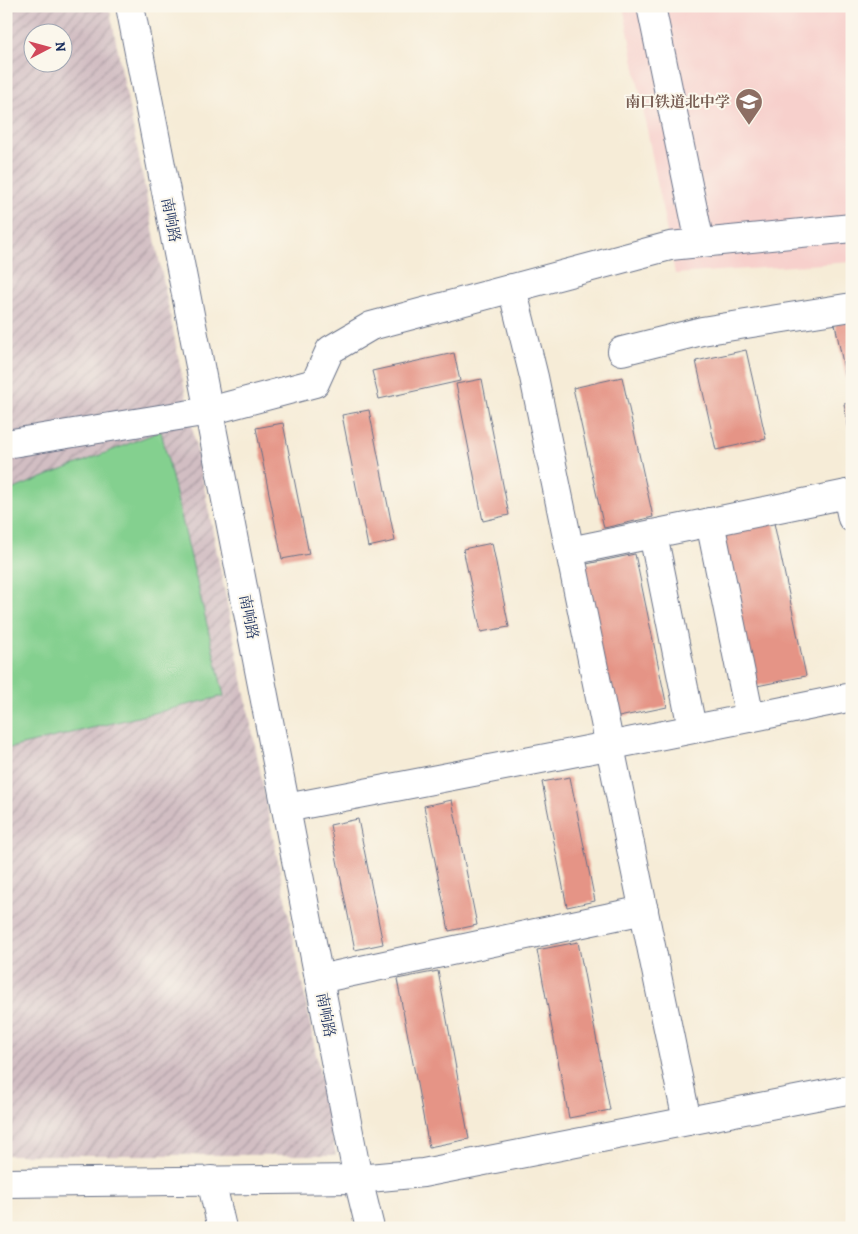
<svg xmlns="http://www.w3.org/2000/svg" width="858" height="1234" font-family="Alegreya,'Noto Serif SC',serif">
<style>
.built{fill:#f7d0cc}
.industrial{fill:url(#industrial-furrows);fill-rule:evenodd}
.garden{fill:#84d08f;stroke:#508076}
.building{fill:#e59486}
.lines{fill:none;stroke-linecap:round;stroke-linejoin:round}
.minor-casing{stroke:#687188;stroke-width:30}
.minor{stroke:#fff;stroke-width:28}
.labels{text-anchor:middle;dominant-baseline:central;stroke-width:4;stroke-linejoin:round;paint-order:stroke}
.education-label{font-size:15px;font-weight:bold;fill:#785e54;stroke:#fbf7ec;text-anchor:end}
.street-label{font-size:15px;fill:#1b2f5e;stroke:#fbf7ec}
</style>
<defs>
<pattern id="industrial-furrows" width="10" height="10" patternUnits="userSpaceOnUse" patternTransform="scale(1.25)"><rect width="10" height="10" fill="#d2bec3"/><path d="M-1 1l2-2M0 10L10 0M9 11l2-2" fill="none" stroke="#aa9ba2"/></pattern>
</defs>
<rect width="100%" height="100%" fill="#fbf7ec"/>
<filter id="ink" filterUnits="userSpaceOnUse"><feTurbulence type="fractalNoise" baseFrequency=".02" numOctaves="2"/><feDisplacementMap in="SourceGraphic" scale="10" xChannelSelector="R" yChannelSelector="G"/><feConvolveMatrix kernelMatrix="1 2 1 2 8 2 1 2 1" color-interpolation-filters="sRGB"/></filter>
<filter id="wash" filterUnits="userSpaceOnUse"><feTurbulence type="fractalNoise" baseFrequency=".0096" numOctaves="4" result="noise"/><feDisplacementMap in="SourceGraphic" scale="20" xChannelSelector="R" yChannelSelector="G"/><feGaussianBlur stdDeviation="1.12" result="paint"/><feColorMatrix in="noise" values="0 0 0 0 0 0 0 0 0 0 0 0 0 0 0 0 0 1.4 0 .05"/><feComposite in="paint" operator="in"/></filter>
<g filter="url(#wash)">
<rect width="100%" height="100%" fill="#f6ecd7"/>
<path class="built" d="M623 6H852V262L675 274Z"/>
<path class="industrial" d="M6 6H109L336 1155H6ZM32 32H62V62H32Z"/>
<path class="garden" d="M161 431 224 696 6 749V492Z"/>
<g id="blocks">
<g class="building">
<path d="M852 321V441H851L844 404 851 403 835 324Z"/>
<path d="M746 350 766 439 716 450 696 361Z"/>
<path d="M454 353 460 381 379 399 372 371Z"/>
<path d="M622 377 653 517 604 528 573 388Z"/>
<path d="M482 379 509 515 483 521 456 384Z"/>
<path d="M369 410 395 541 368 547 342 415Z"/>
<path d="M283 423 309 554 282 559 256 428Z"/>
<path d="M774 523 806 676 752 687 721 533Z"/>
<path d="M492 543 509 627 481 632 463 549Z"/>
<path d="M635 554 667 707 614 718 582 565Z"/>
<path d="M570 777 595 901 567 907 542 782Z"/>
<path d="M452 800 477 925 449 931 424 806Z"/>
<path d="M358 819 383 944 355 950 330 825Z"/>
<path d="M578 942 610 1110 569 1118 537 950Z"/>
<path d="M438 971 469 1139 429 1147 397 979Z"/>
</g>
</g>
</g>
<g filter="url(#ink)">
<use href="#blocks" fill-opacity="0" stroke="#687188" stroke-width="1"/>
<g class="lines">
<defs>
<g id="minor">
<path d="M130 6 358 1179 370 1228"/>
<path d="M651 6 700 243"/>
<path d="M512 288 534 377 687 1121"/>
<path d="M622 351 702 331 852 307"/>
<path d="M6 444 209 411 315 383 330 350 371 326 670 246 852 228"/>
<path d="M847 494 852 518"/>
<path d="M710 522 750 718"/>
<path d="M653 534 692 728"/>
<path d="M570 551 852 493"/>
<path d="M286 808C475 772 663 736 852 697"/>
<path d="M319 979 644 910"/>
<path d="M211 1180 222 1228"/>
<path d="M6 1183 358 1179 423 1173 852 1089"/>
</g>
</defs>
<use href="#minor" class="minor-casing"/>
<use href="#minor" class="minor"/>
</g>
</g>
<defs>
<symbol id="school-pin" viewBox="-11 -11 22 30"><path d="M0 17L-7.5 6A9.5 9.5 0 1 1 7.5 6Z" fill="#8d6e63" stroke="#fbf7ec"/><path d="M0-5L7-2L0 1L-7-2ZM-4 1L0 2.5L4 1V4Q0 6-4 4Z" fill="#fff"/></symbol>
</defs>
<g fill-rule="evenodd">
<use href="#school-pin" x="733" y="86" width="32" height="43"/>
</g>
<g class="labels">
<g class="education-label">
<text x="730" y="102">南口铁道北中学</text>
</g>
<g class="street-label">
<text transform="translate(171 220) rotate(79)">南响路</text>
<text transform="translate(249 617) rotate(79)">南响路</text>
<text transform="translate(326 1015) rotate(79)">南响路</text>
</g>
</g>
<rect width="858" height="1234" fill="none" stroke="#fbf7ec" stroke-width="25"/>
<g transform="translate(48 48) rotate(84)"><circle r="24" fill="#fbf7ec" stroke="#a1a7b3"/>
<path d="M0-4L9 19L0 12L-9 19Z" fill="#d1495b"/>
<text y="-8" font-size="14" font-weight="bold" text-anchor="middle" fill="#1b2f5e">N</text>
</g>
</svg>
